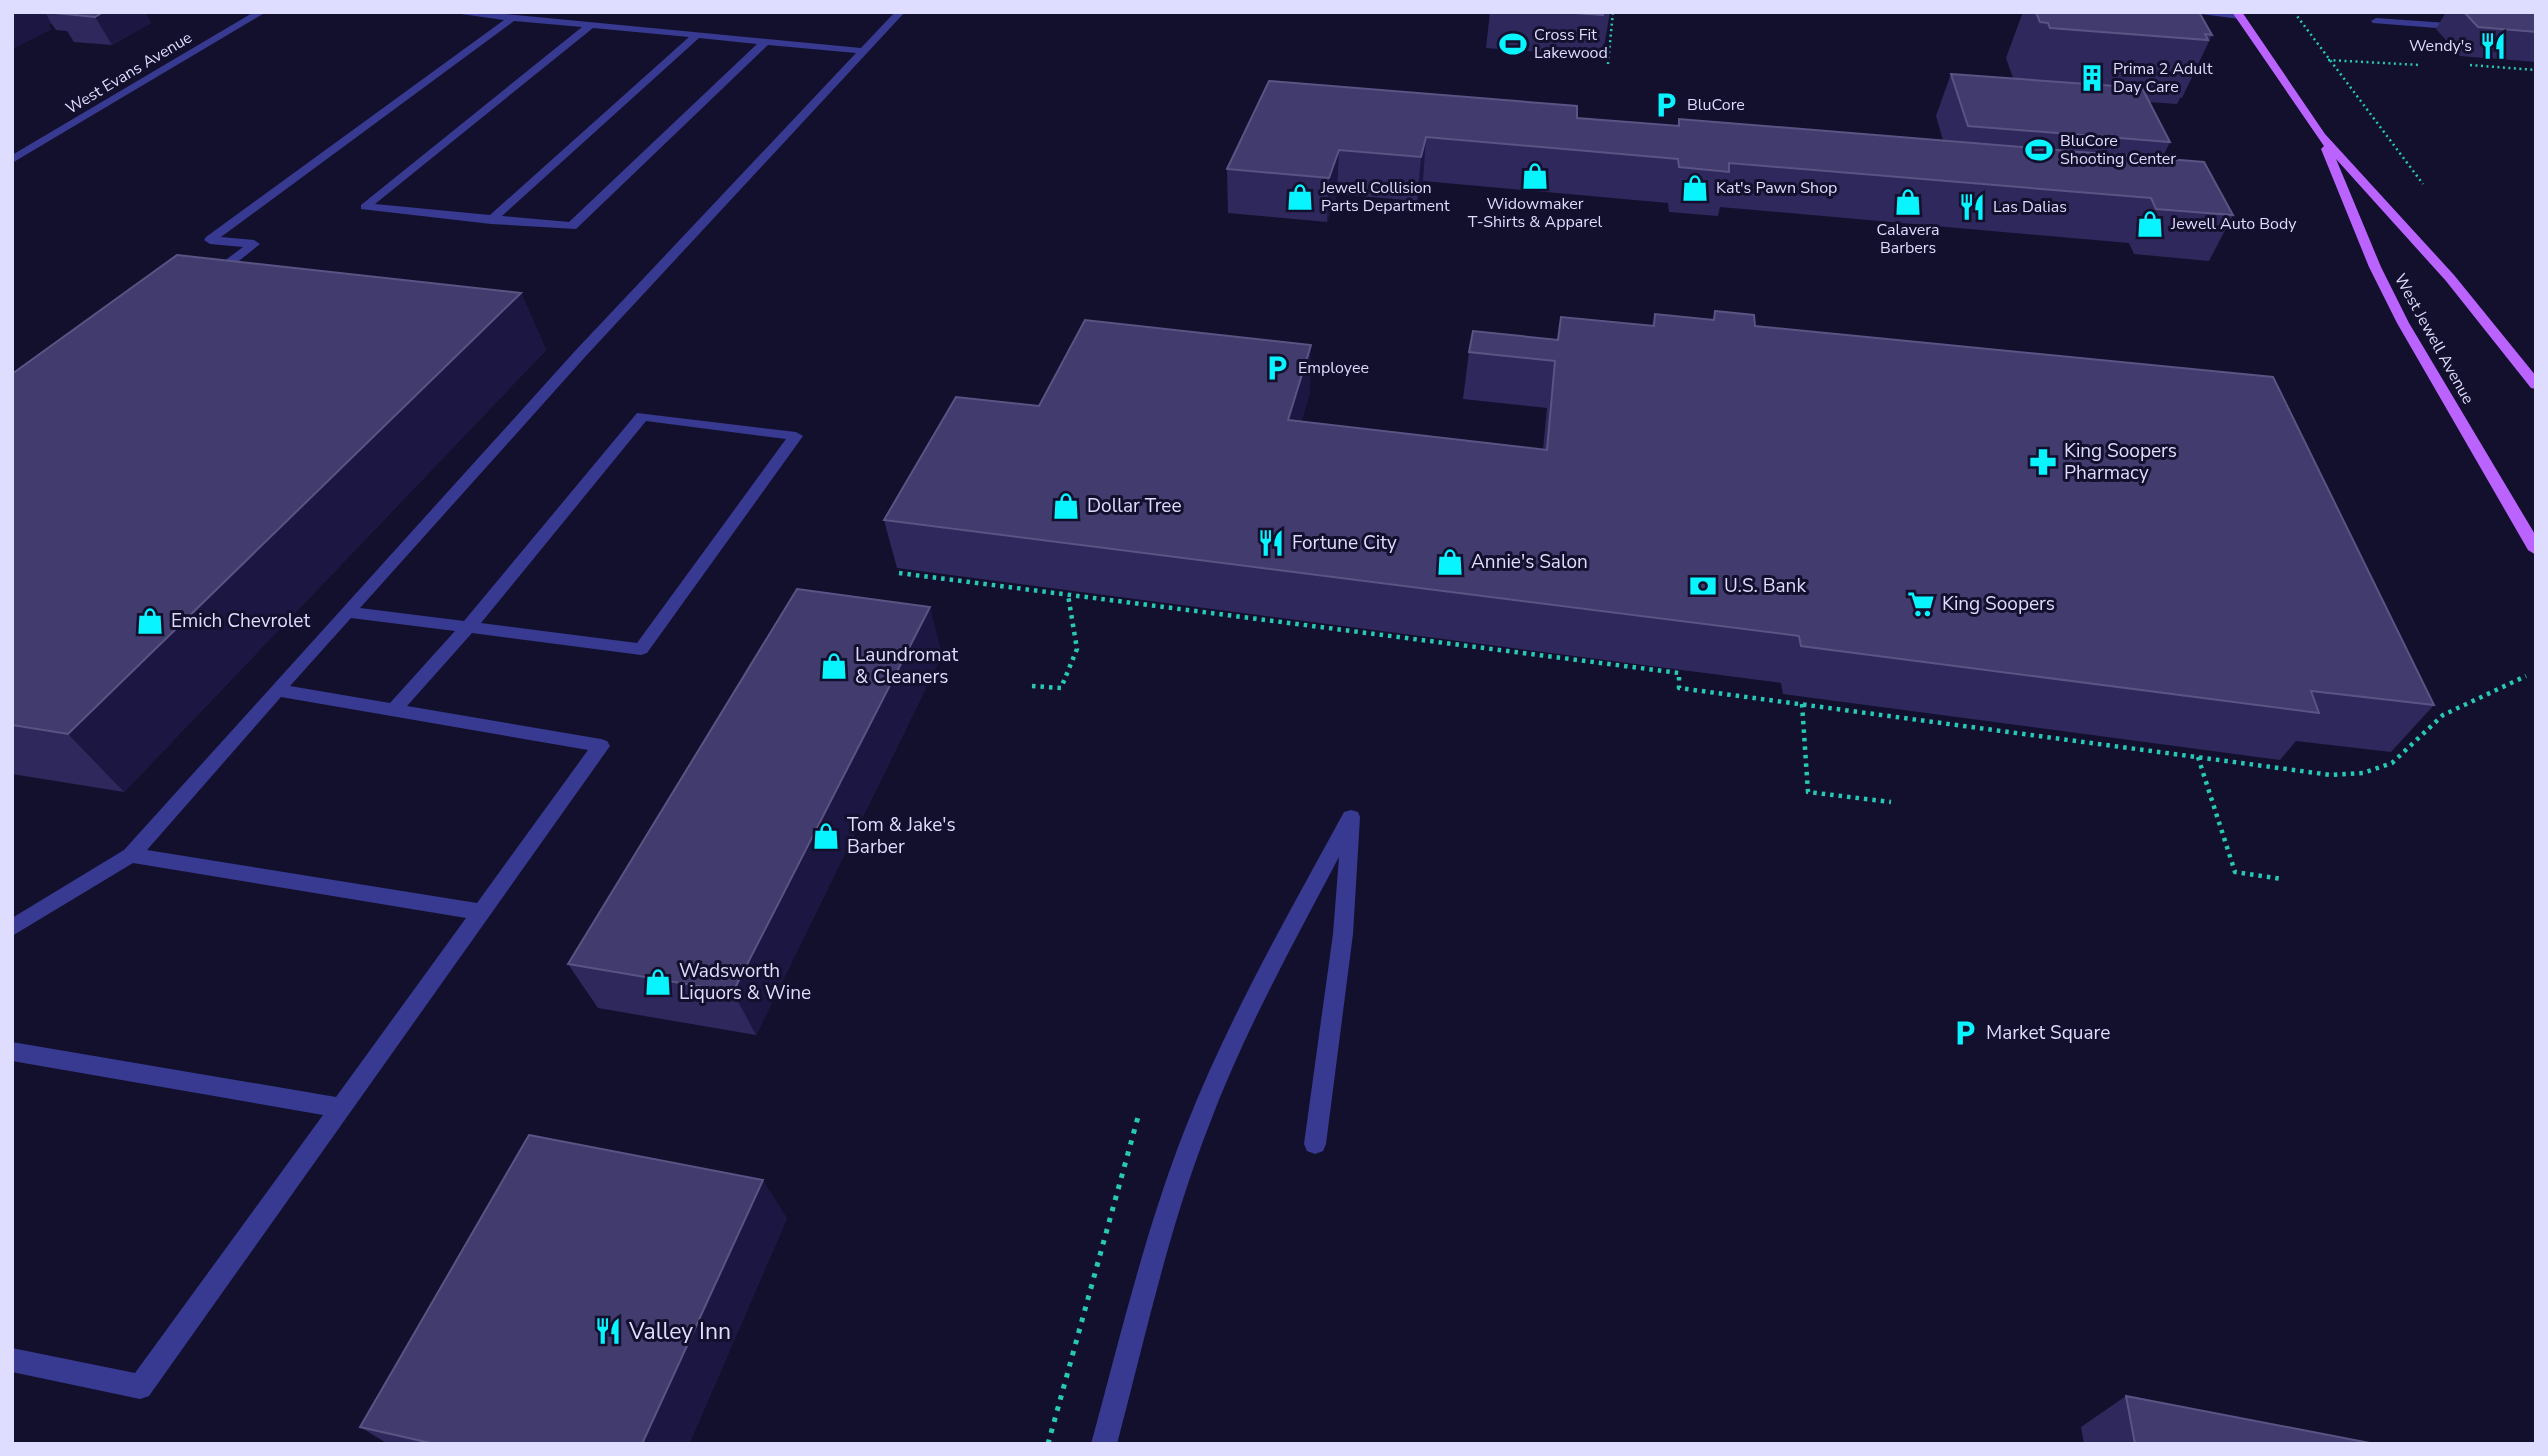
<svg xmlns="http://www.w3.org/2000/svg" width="2548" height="1456" font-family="'Nunito Sans',sans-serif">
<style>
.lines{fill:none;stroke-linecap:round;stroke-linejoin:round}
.path-far2{stroke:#27c8b4;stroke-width:2.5;stroke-dasharray:2 3.5;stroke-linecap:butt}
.path-far1{stroke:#27c8b4;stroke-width:4.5;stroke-dasharray:3.5 5;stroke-linecap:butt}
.path{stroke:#27c8b4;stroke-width:5;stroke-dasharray:4.5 7;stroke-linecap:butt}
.minor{fill:#373a90;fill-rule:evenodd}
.major{fill:#bb63ff;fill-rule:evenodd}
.wall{fill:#2f285c}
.shaded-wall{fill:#1c1642}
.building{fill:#423b6e;stroke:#5a5484;stroke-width:2}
.labels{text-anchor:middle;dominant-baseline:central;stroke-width:6;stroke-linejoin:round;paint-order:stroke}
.far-poi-label{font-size:16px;fill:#dedcff;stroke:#13102e;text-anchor:start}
.far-street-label{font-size:16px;fill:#dedcff;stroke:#13102e}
.poi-label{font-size:19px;fill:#dedcff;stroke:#13102e;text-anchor:start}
.near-poi-label{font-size:23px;fill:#dedcff;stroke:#13102e;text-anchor:start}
</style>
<rect width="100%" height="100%" fill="#13102e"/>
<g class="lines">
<g class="path-far2">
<path d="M2294 12 2423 184"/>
<path d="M2328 60 2420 65"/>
<path d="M1608 64 1613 12"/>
<path d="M2470 65 2536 70"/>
</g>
<g class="path-far1">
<path d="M899 573 1679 673V688L2331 775 2363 773 2392 763 2443 715 2526 676"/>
<path d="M1032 686 1061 688 1077 649 1068 595"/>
<path d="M1802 704 1808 792 1891 802"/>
<path d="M2198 757 2235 872 2282 879"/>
</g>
<path class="path" d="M1048 1444 1138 1117"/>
<g class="minor">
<path d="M254 12H266L12 163V155Z"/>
<path d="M447 12H485L861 48 895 12H905L585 357 360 608 464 621 637 413 796 432 803 436 647 653 641 655 472 633 407 706 601 739 607 741 610 746 149 1396 140 1399 12 1372V1348L135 1373 323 1115 12 1061V1042L336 1097 466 918 133 863 12 936V918L124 850 575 351 856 53 768 45 576 229 491 224 361 209V205L582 27 514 21 221 237 254 240 260 244 219 277H211V271L243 247 210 244 204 240 206 237 504 20ZM593 28 689 37 490 215 375 204ZM699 38 757 44 569 222 502 216ZM646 421 786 439 637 643 481 623ZM351 618 455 631 390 703 290 686ZM281 697 588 750 477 903 147 850Z"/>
<path d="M2185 12H2229L2245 16 2240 19Z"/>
<path d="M2376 18 2462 24 2467 27 2462 30 2373 23 2371 21Z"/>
<path d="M1351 810 1358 812 1360 817 1353 934 1326 1144 1323 1151 1315 1154 1307 1151 1304 1144 1333 934 1339 857C1292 946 1243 1034 1208 1128 1168 1231 1145 1338 1117 1444H1091C1120 1338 1145 1231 1185 1129 1228 1019 1288 915 1344 812Z"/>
</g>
<path class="major" d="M2232 12H2242L2325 134 2454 275 2536 376V389L2531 388 2446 281 2336 159 2381 267 2409 323 2536 536V555L2528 550 2397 323 2369 267 2321 149 2324 146Z"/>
</g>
<g class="wall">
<path d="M12 12H145L151 23 112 45 74 42 67 31 56 30 51 23 48 25 51 29 12 49Z"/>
<path d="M1490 12H1610L1603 53 1597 52 1596 56 1486 48Z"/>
<path d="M2023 12H2199L2212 35 2182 98H2180L2177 104 2149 102 2170 142 2162 158 2233 215 2209 261 2134 254 2129 243 1720 207 1718 216 1669 212 1668 203 1423 181 1417 201 1337 194 1327 222 1228 213 1227 169 1269 81 1577 118 1677 126 1679 119 1943 140 1936 116 1951 74 2013 78 2006 58Z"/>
<path d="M2446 12H2536V62L2460 56 2436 29Z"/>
<path d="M521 293 546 350 124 792 12 774V374Z"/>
<path d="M1715 311 1755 326 2434 705 2391 752 2296 741 2280 760 1783 694 1781 683 897 568 884 520 1039 406 1310 392 1301 422 1543 450 1547 408 1463 399 1469 352 1557 340 1561 317 1652 325 1655 314 1713 320Z"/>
<path d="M942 655 756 1035 598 1008 568 964Z"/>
<path d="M787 1218 689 1444H388L360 1427Z"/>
<path d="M2126 1396 2375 1444H2084L2081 1427Z"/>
</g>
<g class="shaded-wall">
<path d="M12 12H45L51 23 48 25 51 29 12 49Z"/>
<path d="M103 12H145L151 23 112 45 95 17Z"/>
<path d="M1426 137 1423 181 1417 201 1421 157Z"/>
<path d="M1339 150 1337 194 1327 222 1329 178Z"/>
<path d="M521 293 546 350 124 792 68 734Z"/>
<path d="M1311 345 1310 392 1288 468V420Z"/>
<path d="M930 607 942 655 756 1035 733 992Z"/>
<path d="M763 1180 787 1218 689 1444H642Z"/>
</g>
<g class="building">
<path d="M58 12H103L95 17 56 13Z"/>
<path d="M1562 12H1603V15Z"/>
<path d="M2036 12H2199L2212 35 2205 34 2208 40 2050 28 2048 23 2040 22Z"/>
<path d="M2464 12H2536V32L2478 27Z"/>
<path d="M1951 74 2142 88 2170 142 1968 126Z"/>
<path d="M1269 81 1577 106V118L1679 126V119L2204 162 2233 215 2156 209 2151 198 1729 163V172L1679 167 1678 159 1426 137 1421 157 1339 150 1329 178 1227 169Z"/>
<path d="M177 255 521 293 68 734 12 725V374Z"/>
<path d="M1715 311 1754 315 1755 326 2273 377 2434 705 2311 691 2319 713 1801 646 1799 636 884 520 956 397 1039 406 1085 320 1311 345 1288 420 1547 450 1555 361 1469 352 1473 331 1558 340 1561 317 1654 326 1655 314 1714 320Z"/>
<path d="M797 589 930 607 733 992 568 964Z"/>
<path d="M529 1135 763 1180 642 1444H435L360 1427Z"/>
<path d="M2126 1396 2375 1444H2135Z"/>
</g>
<defs>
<symbol id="stadium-bare" viewBox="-9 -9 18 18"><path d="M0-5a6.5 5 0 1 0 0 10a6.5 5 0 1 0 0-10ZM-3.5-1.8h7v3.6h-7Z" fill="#08f5ff" stroke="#13102e" stroke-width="2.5" paint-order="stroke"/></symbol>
<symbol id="restaurant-bare" viewBox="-9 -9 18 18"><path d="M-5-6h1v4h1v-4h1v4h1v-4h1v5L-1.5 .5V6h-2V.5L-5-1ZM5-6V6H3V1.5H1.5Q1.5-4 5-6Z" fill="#08f5ff" stroke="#13102e" stroke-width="2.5" paint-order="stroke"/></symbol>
<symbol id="building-bare" viewBox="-9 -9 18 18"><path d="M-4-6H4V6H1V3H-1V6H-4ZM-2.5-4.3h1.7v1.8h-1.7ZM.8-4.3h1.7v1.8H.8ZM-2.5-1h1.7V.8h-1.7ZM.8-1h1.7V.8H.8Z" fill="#08f5ff" stroke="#13102e" stroke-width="2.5" paint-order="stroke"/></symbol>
<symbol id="parking-bare" viewBox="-9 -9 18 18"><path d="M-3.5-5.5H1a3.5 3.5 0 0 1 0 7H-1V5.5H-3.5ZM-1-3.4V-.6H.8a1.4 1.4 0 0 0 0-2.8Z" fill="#08f5ff" stroke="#13102e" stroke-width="2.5" paint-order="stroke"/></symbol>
<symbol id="shop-bare" viewBox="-9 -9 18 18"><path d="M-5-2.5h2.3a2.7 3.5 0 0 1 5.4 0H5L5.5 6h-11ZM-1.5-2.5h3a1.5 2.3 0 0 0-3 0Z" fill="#08f5ff" stroke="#13102e" stroke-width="2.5" paint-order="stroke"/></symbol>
<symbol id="pharmacy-bare" viewBox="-9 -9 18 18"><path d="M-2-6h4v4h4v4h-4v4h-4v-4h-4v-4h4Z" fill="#08f5ff" stroke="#13102e" stroke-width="2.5" paint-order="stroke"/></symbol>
<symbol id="bank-bare" viewBox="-9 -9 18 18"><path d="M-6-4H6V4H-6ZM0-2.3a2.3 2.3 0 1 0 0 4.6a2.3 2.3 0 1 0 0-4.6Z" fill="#08f5ff" stroke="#13102e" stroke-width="2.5" paint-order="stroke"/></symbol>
<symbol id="supermarket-bare" viewBox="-9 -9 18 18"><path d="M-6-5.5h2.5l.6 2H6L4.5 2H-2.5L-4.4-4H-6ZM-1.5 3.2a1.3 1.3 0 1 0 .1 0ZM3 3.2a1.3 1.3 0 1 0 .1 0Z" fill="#08f5ff" stroke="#13102e" stroke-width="2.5" paint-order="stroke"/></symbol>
</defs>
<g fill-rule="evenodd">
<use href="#stadium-bare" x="1494" y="25" width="38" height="38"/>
<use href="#restaurant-bare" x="2474" y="27" width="38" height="38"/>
<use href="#building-bare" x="2073" y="59" width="38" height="38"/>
<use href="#parking-bare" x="1647" y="86" width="38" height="38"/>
<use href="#stadium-bare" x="2020" y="131" width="38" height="38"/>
<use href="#shop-bare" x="1516" y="157" width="38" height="38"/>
<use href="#shop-bare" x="1676" y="169" width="38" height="38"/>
<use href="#shop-bare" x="1281" y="178" width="38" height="38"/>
<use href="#shop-bare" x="1889" y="183" width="38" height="38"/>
<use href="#restaurant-bare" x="1953" y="188" width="38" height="38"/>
<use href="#shop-bare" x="2131" y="205" width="38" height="38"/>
<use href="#parking-bare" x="1258" y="349" width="38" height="38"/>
<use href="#pharmacy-bare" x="2024" y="443" width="38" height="38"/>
<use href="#shop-bare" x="1047" y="487" width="38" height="38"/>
<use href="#restaurant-bare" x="1252" y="524" width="38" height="38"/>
<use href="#shop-bare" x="1431" y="543" width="38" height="38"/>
<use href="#bank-bare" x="1684" y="567" width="38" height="38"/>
<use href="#supermarket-bare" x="1902" y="585" width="38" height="38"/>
<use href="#shop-bare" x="131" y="602" width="38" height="38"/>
<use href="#shop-bare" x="815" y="647" width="38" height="38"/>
<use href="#shop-bare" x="807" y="817" width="38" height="38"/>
<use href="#shop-bare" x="639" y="963" width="38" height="38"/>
<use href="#parking-bare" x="1946" y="1014" width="38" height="38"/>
<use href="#restaurant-bare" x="589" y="1312" width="38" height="38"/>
</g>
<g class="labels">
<g class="far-poi-label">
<text x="1534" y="35">Cross Fit<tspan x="1534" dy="18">Lakewood</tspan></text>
<text x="2472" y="46" text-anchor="end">Wendy's</text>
<text x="2113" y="69">Prima 2 Adult<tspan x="2113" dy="18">Day Care</tspan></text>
<text x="1687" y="105">BluCore</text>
<text x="2060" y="141">BluCore<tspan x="2060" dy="18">Shooting Center</tspan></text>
<text x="1321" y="188">Jewell Collision<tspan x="1321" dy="18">Parts Department</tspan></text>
<text x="1716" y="188">Kat's Pawn Shop</text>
<text x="1535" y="204" text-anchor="middle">Widowmaker<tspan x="1535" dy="18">T-Shirts &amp; Apparel</tspan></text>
<text x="1993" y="207">Las Dalias</text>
<text x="2171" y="224">Jewell Auto Body</text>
<text x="1908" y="230" text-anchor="middle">Calavera<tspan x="1908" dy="18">Barbers</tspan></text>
<text x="1298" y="368">Employee</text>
</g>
<g class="far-street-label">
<text transform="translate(129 73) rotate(-31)">West Evans Avenue</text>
<text transform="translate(2434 339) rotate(61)">West Jewell Avenue</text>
</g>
<g class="poi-label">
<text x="2064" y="451">King Soopers<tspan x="2064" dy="22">Pharmacy</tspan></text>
<text x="1087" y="506">Dollar Tree</text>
<text x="1292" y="543">Fortune City</text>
<text x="1471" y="562">Annie's Salon</text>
<text x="1724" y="586">U.S. Bank</text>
<text x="1942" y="604">King Soopers</text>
<text x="171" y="621">Emich Chevrolet</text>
<text x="855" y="655">Laundromat<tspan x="855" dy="22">&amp; Cleaners</tspan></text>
<text x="847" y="825">Tom &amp; Jake's<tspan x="847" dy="22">Barber</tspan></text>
<text x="679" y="971">Wadsworth<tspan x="679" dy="22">Liquors &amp; Wine</tspan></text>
<text x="1986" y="1033">Market Square</text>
</g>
<g class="near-poi-label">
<text x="629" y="1331">Valley Inn</text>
</g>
</g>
<rect width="2548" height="1456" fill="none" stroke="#dedcff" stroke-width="28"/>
</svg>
